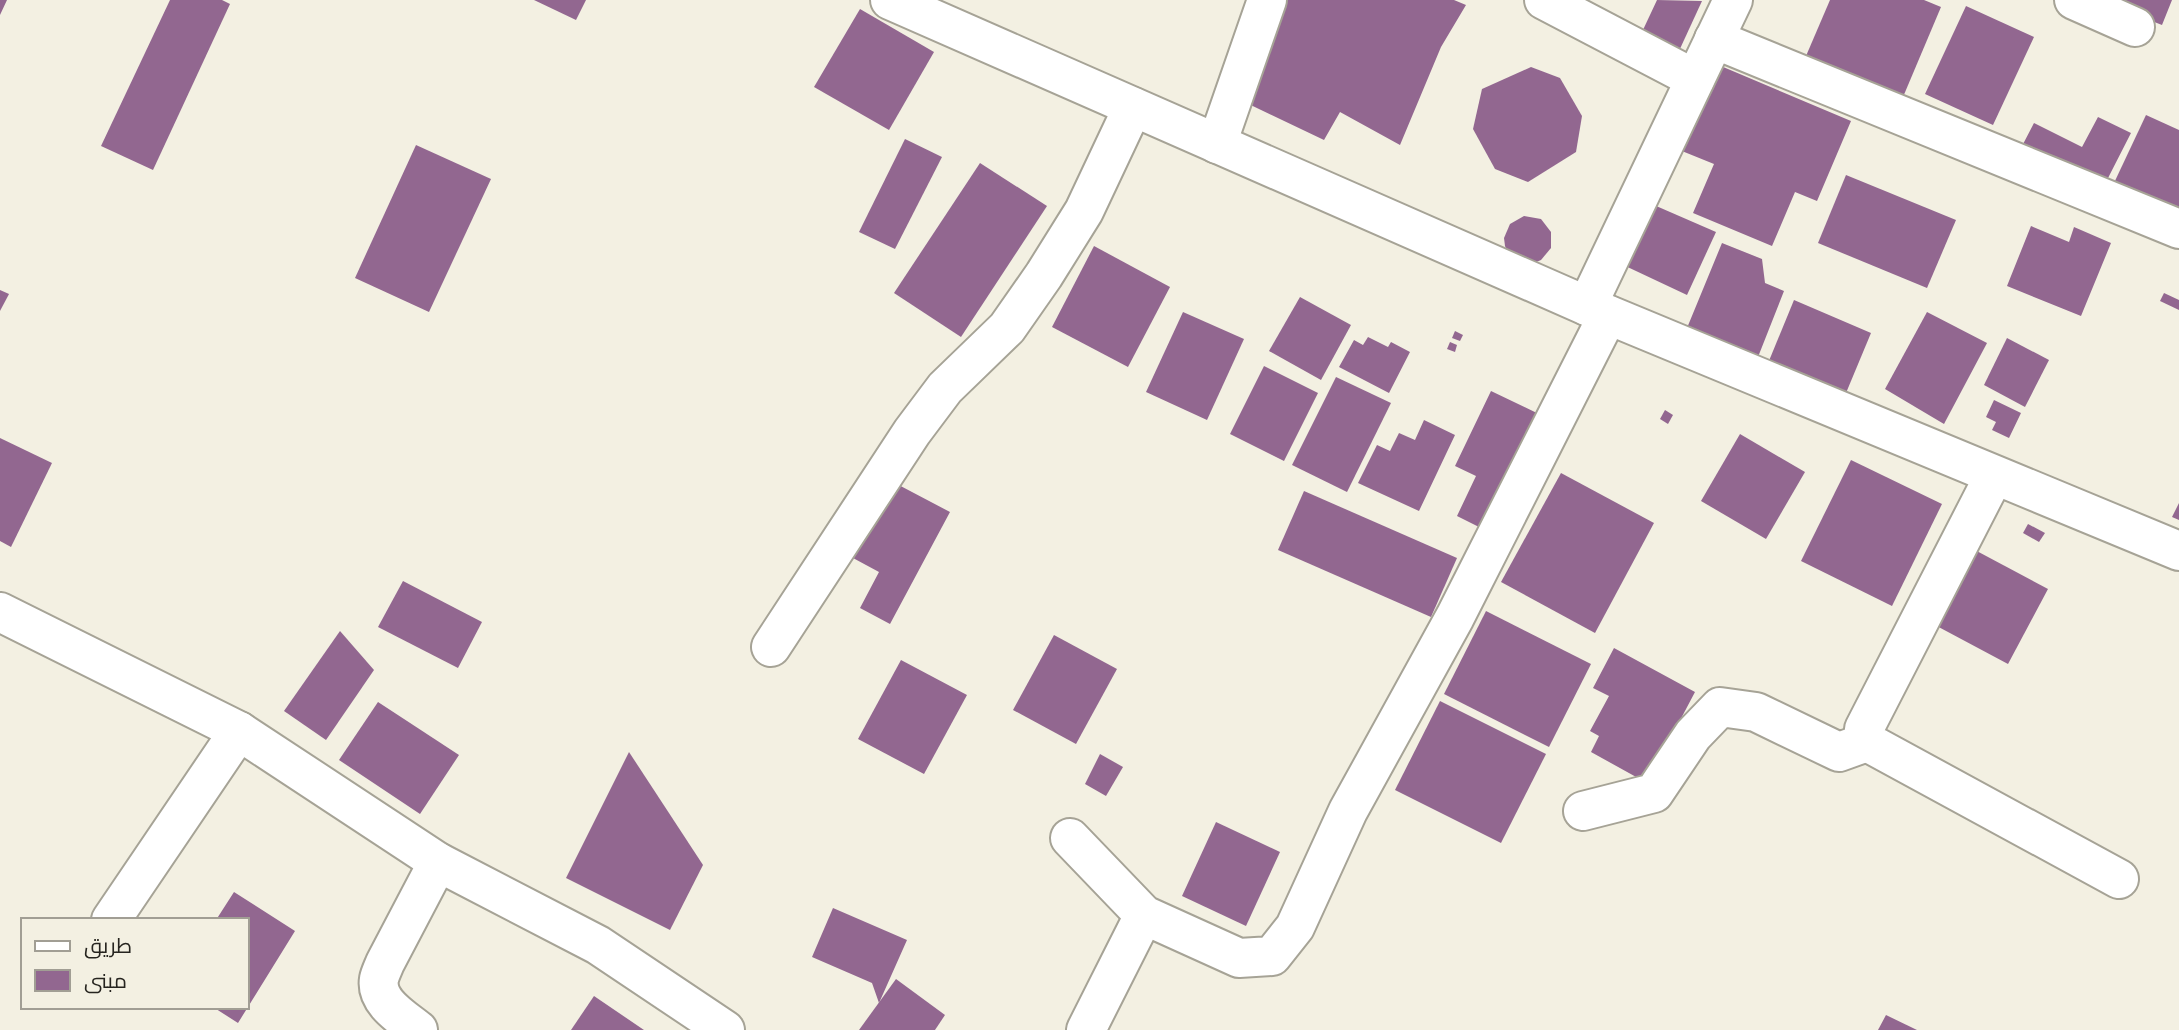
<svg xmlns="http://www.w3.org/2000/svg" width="2179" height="1030" font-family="'Work Sans',Cairo,sans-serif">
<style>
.building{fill:#926790}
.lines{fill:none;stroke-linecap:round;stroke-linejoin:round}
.minor-casing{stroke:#a6a396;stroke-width:42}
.minor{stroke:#fff;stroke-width:38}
</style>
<rect width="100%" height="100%" fill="#f3f0e2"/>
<g class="building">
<path d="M0 0H7L0 15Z"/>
<path d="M170 0H222L230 4 153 170 101 146Z"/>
<path d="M534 0H586L576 20Z"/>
<path d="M1285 0H1454L1466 5 1441 47 1400 145 1340 112 1324 140 1234 97Z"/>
<path d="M1657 0 1702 1 1673 64 1635 47Z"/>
<path d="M1830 0H1924L1941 7 1903 97 1806 56Z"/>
<path d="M2098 0H2172L2162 25Z"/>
<path d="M1966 6 2034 37 1993 125 1925 94Z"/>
<path d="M860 9 934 52 889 130 814 87Z"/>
<path d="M1709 61 1851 121 1817 201 1795 192 1772 246 1693 213 1714 164 1672 147Z"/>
<path d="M1531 67 1560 78 1582 116 1576 152 1528 182 1495 169 1473 129 1482 89Z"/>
<path d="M2146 115 2179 130V209L2114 183Z"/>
<path d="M2098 117 2131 133 2107 180 2088 171 2083 181 2021 148 2034 123 2082 147Z"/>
<path d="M905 139 942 157 895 249 859 232Z"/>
<path d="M416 145 491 179 429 312 355 278Z"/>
<path d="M980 163 1047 206 961 337 894 293Z"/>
<path d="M1846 175 1956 220 1927 288 1818 243Z"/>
<path d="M1647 202 1716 232 1687 295 1619 263Z"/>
<path d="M1524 216 1541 219 1551 232V248L1541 260 1534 263 1508 253 1505 246 1504 238 1510 224Z"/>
<path d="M2031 226 2069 242 2074 227 2111 243 2081 316 2007 286Z"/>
<path d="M1722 243 1762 259 1765 283 1784 291 1758 357 1687 328Z"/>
<path d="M1094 246 1170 287 1128 367 1052 327Z"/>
<path d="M0 290 9 294 0 311Z"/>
<path d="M2164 293 2179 300V310L2160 301Z"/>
<path d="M1300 297 1351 325 1321 380 1269 351Z"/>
<path d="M1794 300 1871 333 1841 405 1764 373Z"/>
<path d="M1183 312 1244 339 1207 420 1146 392Z"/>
<path d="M1927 312 1987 343 1944 424 1885 389Z"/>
<path d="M1455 331 1463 335 1460 341 1452 338Z"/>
<path d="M1368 337 1388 347 1391 342 1410 352 1389 393 1339 367 1354 340 1363 345Z"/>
<path d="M2007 338 2049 360 2025 407 1984 385Z"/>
<path d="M1450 342 1457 345 1455 352 1447 349Z"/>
<path d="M1264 366 1318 393 1284 461 1230 434Z"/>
<path d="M1336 377 1391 403 1347 492 1292 465Z"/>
<path d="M1491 391 1543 416 1487 531 1457 516 1476 476 1455 466Z"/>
<path d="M1994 400 2021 413 2009 438 1992 430 1996 422 1986 417Z"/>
<path d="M1665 410 1673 415 1668 424 1660 419Z"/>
<path d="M1424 420 1455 435 1419 511 1358 483 1377 445 1390 451 1399 433 1415 440Z"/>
<path d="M1740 434 1805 472 1766 539 1701 501Z"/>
<path d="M0 438 52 463 11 547 0 541Z"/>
<path d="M1851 460 1942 504 1892 606 1801 561Z"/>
<path d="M1561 473 1654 523 1595 633 1501 582Z"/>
<path d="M893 482 950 512 890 624 860 608 879 572 853 558Z"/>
<path d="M1304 491 1457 558 1431 617 1278 550Z"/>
<path d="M2179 503V520L2172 517Z"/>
<path d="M2028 524 2045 533 2039 542 2023 533Z"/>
<path d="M1973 549 2048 589 2008 664 1933 624Z"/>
<path d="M403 581 482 622 458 668 378 627Z"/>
<path d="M1486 611 1591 664 1549 747 1444 694Z"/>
<path d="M340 631 374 670 326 740 284 711Z"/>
<path d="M1054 635 1117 669 1076 744 1013 710Z"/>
<path d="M1614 648 1695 692 1647 783 1591 752 1599 736 1590 731 1609 696 1593 688Z"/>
<path d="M901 660 967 695 924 774 858 739Z"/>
<path d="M1440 701 1546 754 1501 843 1395 790Z"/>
<path d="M378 702 459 755 420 814 339 760Z"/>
<path d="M629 752 703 865 670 930 566 878Z"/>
<path d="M1100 754 1123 767 1106 796 1085 784Z"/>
<path d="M1216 822 1280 852 1246 926 1182 896Z"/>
<path d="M234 892 295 931 238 1023 213 1007H247V920H216Z"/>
<path d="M833 908 907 940 879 1003 872 983 812 957Z"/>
<path d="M896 979 945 1015 935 1030H859Z"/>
<path d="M594 996 644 1030H571Z"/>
<path d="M1886 1015 1917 1030H1878Z"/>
</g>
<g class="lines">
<defs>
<g id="minor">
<path d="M890 0 1587 306 2179 551"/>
<path d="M1544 0 1695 79"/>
<path d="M2074 0 2135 27"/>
<path d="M1714 39 2179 229"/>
<path d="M1217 144 1267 0"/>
<path d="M1587 306 1733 0"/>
<path d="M1994 476 1864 729 1867 742 2119 879"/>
<path d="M0 612 239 731 438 862 598 945 725 1030"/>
<path d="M771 647 912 432 945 388 1007 328 1044 275 1084 211 1133 107"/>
<path d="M1583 811 1654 793 1693 735 1720 707 1756 712 1839 752 1867 742"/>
<path d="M1070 838 1144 915 1239 958 1272 956 1295 927 1348 811 1455 617 1608 315"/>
<path d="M111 920 239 731"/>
<path d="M418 1030C403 1018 375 1002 379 979 380 974 383 968 385 963L438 862"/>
<path d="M1086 1030 1144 915"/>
</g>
</defs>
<use href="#minor" class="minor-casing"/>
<use href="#minor" class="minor"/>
</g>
<rect x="21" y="918" width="228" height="91" fill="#f3f0e2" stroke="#a19e94" stroke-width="2"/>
<rect x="35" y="941" width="35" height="10" fill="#ffffff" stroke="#a19e94" stroke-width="2"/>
<text x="84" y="953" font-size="21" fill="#26241f">طريق</text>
<rect x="35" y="970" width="35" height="21" fill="#926790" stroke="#a19e94" stroke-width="2"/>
<text x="84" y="988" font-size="21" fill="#26241f">مبنى</text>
</svg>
